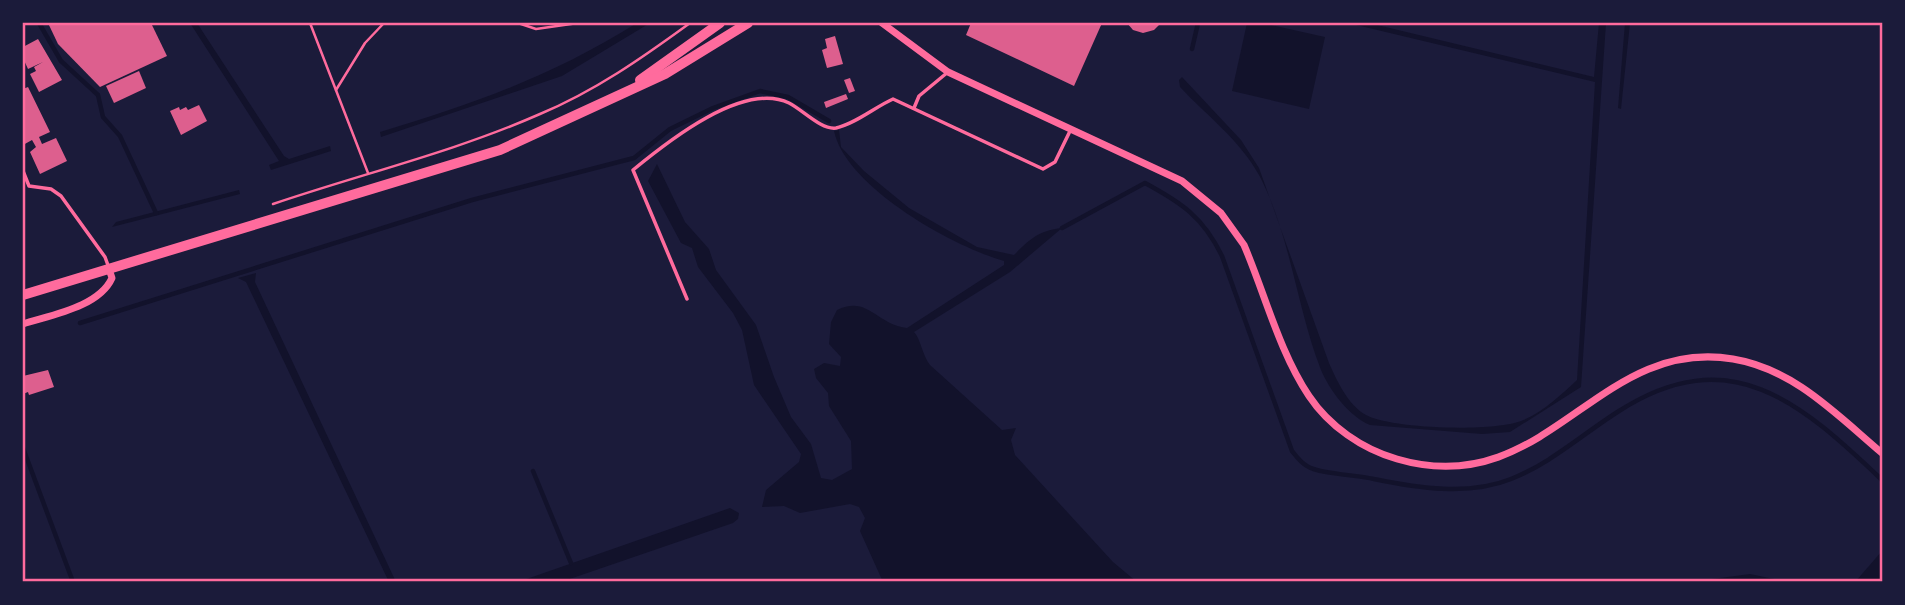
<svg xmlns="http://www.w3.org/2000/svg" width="1905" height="605" font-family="Roboto,sans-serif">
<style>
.water{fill:#12122b}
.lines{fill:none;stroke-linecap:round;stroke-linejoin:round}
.stream{stroke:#12122b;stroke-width:4.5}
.building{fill:#dd5f8e}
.path{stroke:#ff6b9d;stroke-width:2.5}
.service{stroke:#ff6b9d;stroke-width:3.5}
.minor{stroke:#ff6b9d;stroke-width:7}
.secondary{stroke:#ff6b9d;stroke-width:10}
.neatline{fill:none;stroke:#ff6b9d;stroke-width:2.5}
</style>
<rect width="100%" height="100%" fill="#1b1b3a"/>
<g class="water">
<path d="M190 23H197L284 156 289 159 330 146 331 151 271 170 269 165 279 161Z"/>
<path d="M637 23H650L562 76 381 137 380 132C474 104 554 75 637 23Z"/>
<path d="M1247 23H1262L1325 37 1309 109 1232 91Z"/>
<path d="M1348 23H1369L1594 77 1599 23H1606L1581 387 1510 432 1482 434 1370 425C1349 416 1330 391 1321 370 1297 309 1290 233 1259 175 1239 139 1207 116 1180 87L1179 80 1182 77 1241 140 1259 168 1329 363C1337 381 1348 405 1366 415 1392 429 1493 432 1521 421 1542 413 1561 395 1577 380L1595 82Z"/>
<path d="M1625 23H1630L1621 109 1618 108Z"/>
<path d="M839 130 841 147 864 171 909 208 977 247 1014 255C1030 239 1038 231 1062 228L1010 272 914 332C921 339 922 355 930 365L1002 430 1016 428 1011 440 1015 455 1113 562 1137 582H883L860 531 865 518 859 507 850 504 800 513 784 506 762 507 766 490 799 462 801 454 754 385 742 330 733 313 698 267 692 248 681 243 648 181 657 164 685 222 709 249 716 270 756 325 774 377 791 417 811 444 821 478 832 480 852 469 851 441 829 406 828 393 816 378 814 369 824 363 840 366 841 357 829 344 831 322 837 310C868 295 877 325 907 328L1004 265V261C952 246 846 187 834 131Z"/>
<path d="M239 190 240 194 112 227 116 222Z"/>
<path d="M256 273 255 282 396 582H389L246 282 238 278Z"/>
<path d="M730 508 739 513 738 519 733 523 561 582H518Z"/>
<path d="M1882 551V582H1855Z"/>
<path d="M1750 574 1789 582H1690Z"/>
</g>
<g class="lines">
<g class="stream">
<path d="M39 23 61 61 98 95 103 117 120 136 156 213"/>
<path d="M1192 49 1198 23"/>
<path d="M1062 228 1145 183C1182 203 1203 217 1222 256L1292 451C1296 456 1301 463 1307 466 1318 474 1358 475 1374 479 1417 488 1469 496 1511 479 1550 464 1584 433 1619 411 1730 340 1800 402 1882 480"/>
<path d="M80 323 472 200 634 158 670 129 713 108 760 91 788 97 829 121"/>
<path d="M23 448 73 582"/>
<path d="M533 471 571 563"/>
</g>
</g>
<g class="building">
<path d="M48 23H151L167 56 100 87 58 44Z"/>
<path d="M971 23 999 25 1102 23 1074 86 966 35Z"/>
<path d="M1127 23H1161L1154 30 1143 33 1133 30Z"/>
<path d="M835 36 843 64 827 68 822 50 827 48 825 39Z"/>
<path d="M38 39 62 80 39 92 30 74 36 71 34 67 43 62 28 69 23 58V47Z"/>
<path d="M139 71 146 88 114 103 106 86Z"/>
<path d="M850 78 855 91 849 93 844 80Z"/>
<path d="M28 87 50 132 39 137 42 144 56 138 67 161 40 174 30 152 36 147 32 140 23 145V89Z"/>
<path d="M846 94 848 99 826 108 824 102Z"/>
<path d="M199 105 207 121 181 135 170 111 179 107 180 110 186 107 188 110Z"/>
<path d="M48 370 54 387 29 395 28 392 23 394V376Z"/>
</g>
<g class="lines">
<g class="path">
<path d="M310 23 368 173"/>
<path d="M518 23 536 29 578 23"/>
<path d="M336 90 365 43 384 23"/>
<path d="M273 204C361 174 454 152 540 114 595 91 642 58 690 23"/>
</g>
<g class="service">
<path d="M914 108 919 96 948 72"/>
<path d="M23 171 29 186 51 189 61 196 105 257 109 268"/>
<path d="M687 299 633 170C667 142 743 81 789 103 803 110 821 130 836 128 855 124 875 107 893 99L1043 169 1055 162 1071 129"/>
</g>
<g class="minor">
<path d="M882 23 948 72 1182 181 1221 213 1244 245C1265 294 1279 351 1309 396 1329 426 1362 449 1397 459 1547 503 1596 336 1733 359 1794 369 1837 415 1882 453"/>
<path d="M23 324C51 315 99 307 112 278L109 269"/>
</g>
<g class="secondary">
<path d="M640 80 720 23"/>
<path d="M23 295 500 150 665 74 748 23"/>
</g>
</g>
<rect width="1905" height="605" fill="none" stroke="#1b1b3a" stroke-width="49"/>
<rect x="24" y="24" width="1857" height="556" class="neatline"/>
</svg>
